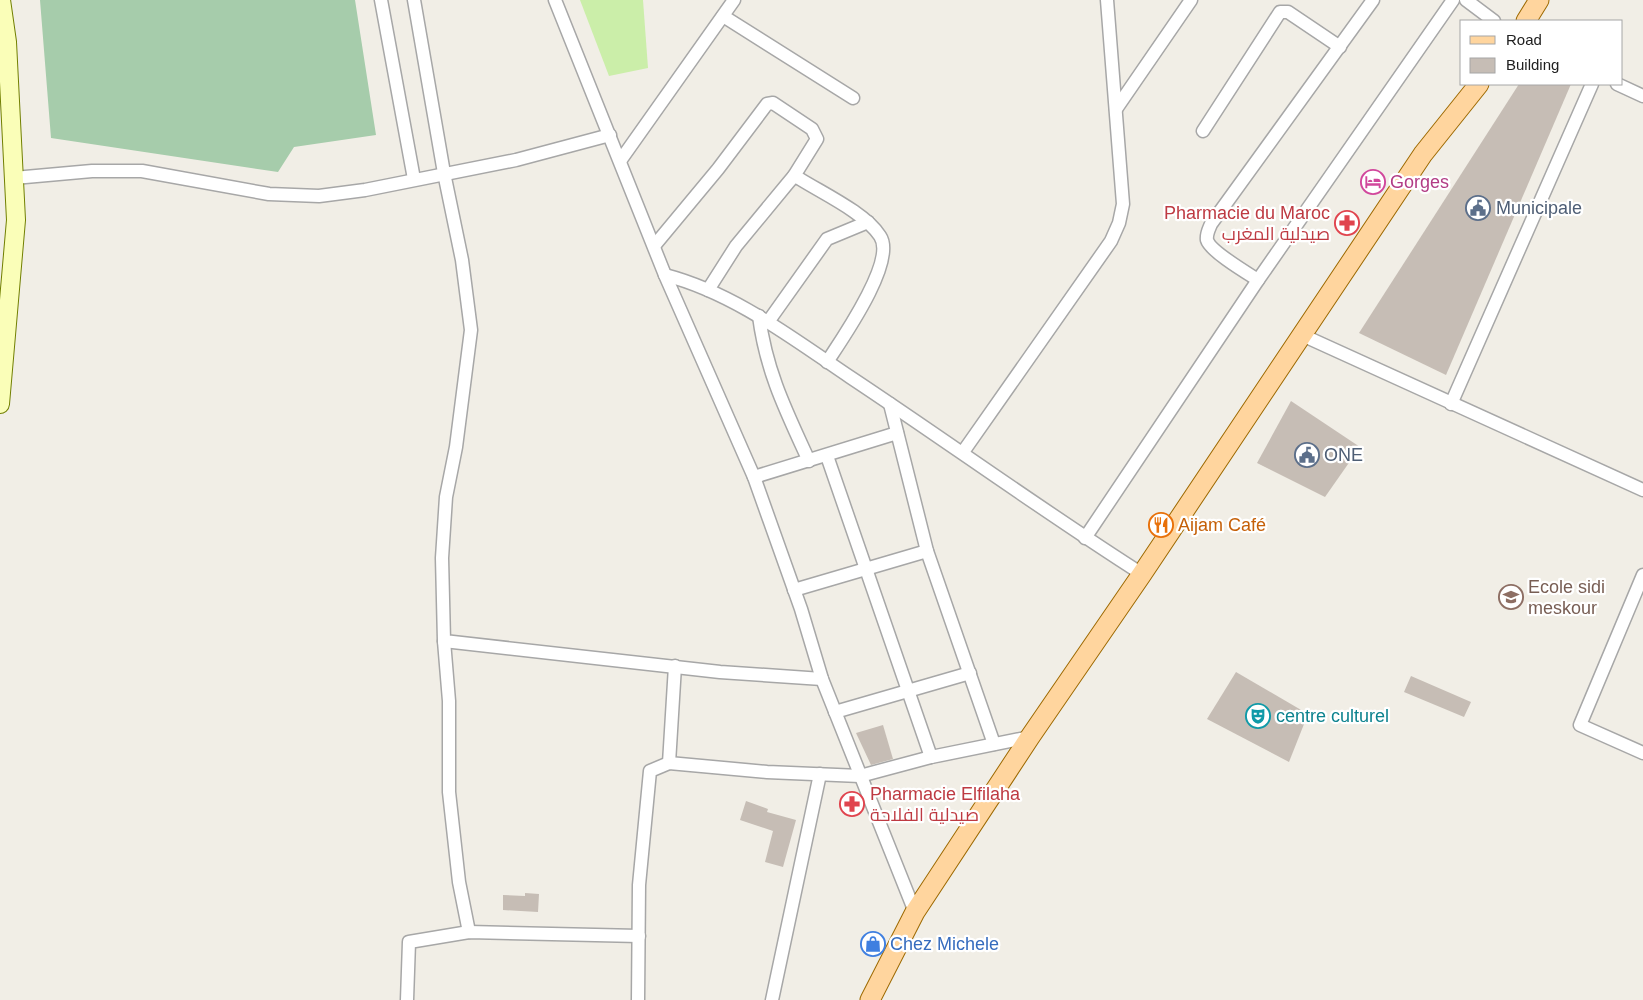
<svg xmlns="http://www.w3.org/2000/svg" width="1643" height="1000" font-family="Helvetica,Cairo,sans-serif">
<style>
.grass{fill:#cbeea9}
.cemetery{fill:#a6ccab}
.building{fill:#c6bdb5}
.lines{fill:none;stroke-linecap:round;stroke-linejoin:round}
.street-casing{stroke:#a7a7a7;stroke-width:15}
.secondary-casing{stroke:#717f00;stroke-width:20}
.primary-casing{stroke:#9d6900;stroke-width:21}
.street{stroke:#fff;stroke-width:12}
.secondary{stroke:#fafeb8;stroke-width:18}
.primary{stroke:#ffd59e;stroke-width:19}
.labels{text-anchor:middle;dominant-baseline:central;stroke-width:4.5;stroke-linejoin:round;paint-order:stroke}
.hotel-label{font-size:18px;fill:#b23c85;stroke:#fff;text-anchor:start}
.service-label{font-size:18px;fill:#4e5e75;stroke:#fff;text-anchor:start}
.health-label{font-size:18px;fill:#be3a42;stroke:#fff;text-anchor:end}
.food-label{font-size:18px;fill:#c56008;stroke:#fff;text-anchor:start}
.education-label{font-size:18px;fill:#785e54;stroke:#fff;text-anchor:start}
.culture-label{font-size:18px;fill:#0d838f;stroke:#fff;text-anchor:start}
.shop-label{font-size:18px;fill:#366cbe;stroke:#fff;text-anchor:start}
</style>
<rect width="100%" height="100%" fill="#f1eee6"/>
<path class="grass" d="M580 0H643L648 68 609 76Z"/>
<path class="cemetery" d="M40 0H355L376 135 294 147 278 172 51 138Z"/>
<g class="building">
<path d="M1519 84H1571L1446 375 1359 333Z"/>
<path d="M1291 401 1360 447 1325 497 1257 463Z"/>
<path d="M1236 672 1308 714 1289 762 1207 719Z"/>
<path d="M1411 676 1471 702 1464 717 1404 692Z"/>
<path d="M883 725 893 759 871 765 856 733Z"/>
<path d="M746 801 768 809 767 812 796 820 783 867 765 862 773 831 740 820Z"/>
<path d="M525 893 539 894 538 912 503 910V895L525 896Z"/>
</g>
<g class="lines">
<defs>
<g id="street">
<path d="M381 0 414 179"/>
<path d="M414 0 444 173 462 260 471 330 456 447 446 497 442 558 444 641 720 672 822 679"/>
<path d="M555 0 665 275 754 477 801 609 822 679 915 912"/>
<path d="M1466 0 1494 21"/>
<path d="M723 16 853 98"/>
<path d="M1617 84 1643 96"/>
<path d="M1116 109 1191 0"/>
<path d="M1203 131 1280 12H1288L1340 47"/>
<path d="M620 161 734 0"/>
<path d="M14 178 92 171H142L269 194 319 196 365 190 516 160 610 135"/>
<path d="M654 246 718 169 767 104 773 103 812 129 817 139 794 176"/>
<path d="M665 275C734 293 792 338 850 377 948 442 1043 511 1142 574"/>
<path d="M1258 280C1247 273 1210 251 1207 240 1206 234 1209 229 1211 224L1373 0"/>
<path d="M708 290 736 246 788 183 794 176 800 179C824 194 865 213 880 236 897 261 842 339 827 362"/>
<path d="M759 316C766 371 786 411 809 461"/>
<path d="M768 322 827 239 868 222"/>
<path d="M1302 335 1643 490"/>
<path d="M890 404 927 551 994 744"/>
<path d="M1451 404 1592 84"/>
<path d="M963 452 1111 241 1119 223 1123 204 1107 0"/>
<path d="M827 456 931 757"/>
<path d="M754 477 897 433"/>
<path d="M1085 538 1258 280 1453 0"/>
<path d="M1643 575 1580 725 1643 753"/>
<path d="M794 590 927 551"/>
<path d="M444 641 449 701V792L459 882 469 932"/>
<path d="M835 712 970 673"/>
<path d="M669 763 675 666"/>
<path d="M407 1000 409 942 469 932 639 936"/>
<path d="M638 1000 639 885 650 771 669 763 767 772 860 776 931 757 1030 737"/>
<path d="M772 1000 820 774"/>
</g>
<path id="secondary" d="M0 404 16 220 7 42 1 0"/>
<g id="primary">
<path d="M1526 21 1539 0"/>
<path d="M870 1000 915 912 1030 737 1142 574 1423 154 1479 84"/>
</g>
</defs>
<use href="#street" class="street-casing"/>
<use href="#secondary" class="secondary-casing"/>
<use href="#primary" class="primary-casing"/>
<use href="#street" class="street"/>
<use href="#secondary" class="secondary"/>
<use href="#primary" class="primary"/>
</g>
<defs>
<symbol id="hotel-ring" viewBox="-11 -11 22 22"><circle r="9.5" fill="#fff" stroke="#d1479c" stroke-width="1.5"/><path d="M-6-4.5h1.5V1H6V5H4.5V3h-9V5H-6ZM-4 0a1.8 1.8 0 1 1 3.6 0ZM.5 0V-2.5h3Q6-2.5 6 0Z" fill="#d1479c"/></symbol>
<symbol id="civic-ring" viewBox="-11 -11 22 22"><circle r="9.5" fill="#fff" stroke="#5c6f8a" stroke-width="1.5"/><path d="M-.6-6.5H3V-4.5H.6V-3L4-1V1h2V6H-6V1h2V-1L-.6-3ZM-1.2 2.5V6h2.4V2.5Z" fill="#5c6f8a"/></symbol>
<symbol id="pharmacy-ring" viewBox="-11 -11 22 22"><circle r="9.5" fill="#fff" stroke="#e0444e" stroke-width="1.5"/><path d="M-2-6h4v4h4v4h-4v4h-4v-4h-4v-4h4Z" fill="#e0444e"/></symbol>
<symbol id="restaurant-ring" viewBox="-11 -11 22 22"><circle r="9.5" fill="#fff" stroke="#e8710a" stroke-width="1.5"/><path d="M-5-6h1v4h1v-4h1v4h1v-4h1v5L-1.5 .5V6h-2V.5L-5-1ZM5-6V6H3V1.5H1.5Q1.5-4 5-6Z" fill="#e8710a"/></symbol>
<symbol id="school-ring" viewBox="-11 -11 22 22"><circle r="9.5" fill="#fff" stroke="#8d6e63" stroke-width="1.5"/><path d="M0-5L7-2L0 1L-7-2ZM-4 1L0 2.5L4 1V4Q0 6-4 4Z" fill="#8d6e63"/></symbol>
<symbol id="theatre-ring" viewBox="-11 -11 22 22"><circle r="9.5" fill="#fff" stroke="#0f9aa8" stroke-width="1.5"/><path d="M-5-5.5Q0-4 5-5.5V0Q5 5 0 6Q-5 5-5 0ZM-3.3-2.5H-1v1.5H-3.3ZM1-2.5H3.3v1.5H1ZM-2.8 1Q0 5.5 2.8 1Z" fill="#0f9aa8"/></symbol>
<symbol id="shop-ring" viewBox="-11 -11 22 22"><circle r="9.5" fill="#fff" stroke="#3f7fe0" stroke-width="1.5"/><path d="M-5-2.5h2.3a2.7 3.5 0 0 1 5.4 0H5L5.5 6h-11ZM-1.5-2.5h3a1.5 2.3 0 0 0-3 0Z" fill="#3f7fe0"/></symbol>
</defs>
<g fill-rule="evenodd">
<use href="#hotel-ring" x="1359" y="168" width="28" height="28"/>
<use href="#civic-ring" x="1464" y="194" width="28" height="28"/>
<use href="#pharmacy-ring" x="1333" y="209" width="28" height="28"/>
<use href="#civic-ring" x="1293" y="441" width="28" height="28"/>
<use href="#restaurant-ring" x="1147" y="511" width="28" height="28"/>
<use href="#school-ring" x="1497" y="583" width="28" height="28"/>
<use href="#theatre-ring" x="1244" y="702" width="28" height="28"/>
<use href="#pharmacy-ring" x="838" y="790" width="28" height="28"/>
<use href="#shop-ring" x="859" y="930" width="28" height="28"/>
</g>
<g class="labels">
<g class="hotel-label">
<text x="1390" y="182">Gorges</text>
</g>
<g class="service-label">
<text x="1496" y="208">Municipale</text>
<text x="1324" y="455">ONE</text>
</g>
<g class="health-label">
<text x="1330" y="213">Pharmacie du Maroc<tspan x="1330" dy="21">صيدلية المغرب</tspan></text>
<text x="870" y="794" text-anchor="start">Pharmacie Elfilaha<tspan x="870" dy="21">صيدلية الفلاحة</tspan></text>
</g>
<g class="food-label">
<text x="1178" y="525">Aijam Café</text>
</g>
<g class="education-label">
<text x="1528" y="587">Ecole sidi<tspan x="1528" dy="21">meskour</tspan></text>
</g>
<g class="culture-label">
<text x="1276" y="716">centre culturel</text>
</g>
<g class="shop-label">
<text x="890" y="944">Chez Michele</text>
</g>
</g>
<rect x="1460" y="20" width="162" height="65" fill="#ffffff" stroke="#a6a6a6"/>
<rect x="1470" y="36" width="25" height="8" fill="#ffd59e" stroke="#a6a6a6"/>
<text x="1506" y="45" font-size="15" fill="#202020">Road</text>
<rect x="1470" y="58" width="25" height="15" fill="#c6bdb5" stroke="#a6a6a6"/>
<text x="1506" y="70" font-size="15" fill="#202020">Building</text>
</svg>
